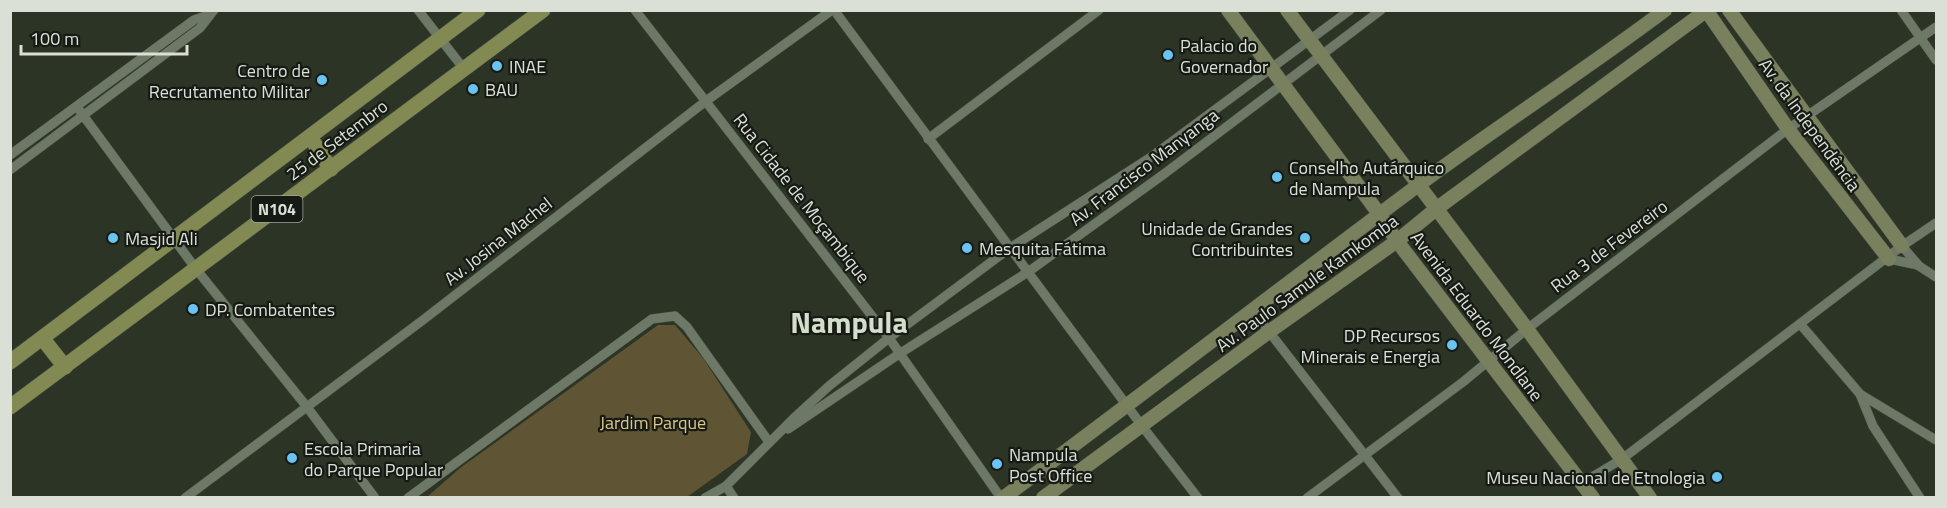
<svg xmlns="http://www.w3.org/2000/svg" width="1947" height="508" font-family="'Titillium Web',sans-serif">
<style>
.green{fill:#5f5433}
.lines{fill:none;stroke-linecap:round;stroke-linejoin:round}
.street-casing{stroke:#484e42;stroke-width:10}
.secondary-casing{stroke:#484e42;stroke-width:15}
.primary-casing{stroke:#484e42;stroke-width:16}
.street{stroke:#6e7867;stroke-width:9}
.secondary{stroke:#78805d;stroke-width:14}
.primary{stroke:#828953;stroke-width:15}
.poi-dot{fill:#6ac3f1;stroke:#161a14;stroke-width:2}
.labels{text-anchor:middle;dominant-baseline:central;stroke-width:4.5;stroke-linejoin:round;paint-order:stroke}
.shield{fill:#161a14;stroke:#a0a59c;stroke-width:1.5}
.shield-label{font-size:16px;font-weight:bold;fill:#dbe0d7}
.poi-label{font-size:18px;fill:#dbe0d7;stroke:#161a14;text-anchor:start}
.street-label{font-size:18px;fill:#dbe0d7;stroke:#161a14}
.park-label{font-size:18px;fill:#ddc684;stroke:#161a14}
.town-label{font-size:30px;font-weight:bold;fill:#d3decb;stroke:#161a14}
</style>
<rect width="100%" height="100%" fill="#2c3425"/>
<path class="green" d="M658 325H675L703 358 751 432 747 454 687 497H427L460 468Z"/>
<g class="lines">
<defs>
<g id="street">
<path d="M418 10 464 69"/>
<path d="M635 10 889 338 1001 498"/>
<path d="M834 10 1142 426 1198 498"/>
<path d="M1901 10 1936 60"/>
<path d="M77 107 196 269 307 407 375 498"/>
<path d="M928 139 1099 10"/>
<path d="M10 155 194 20 208 15"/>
<path d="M10 170 200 28 214 10"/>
<path d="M1902 246 1919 266 1936 277"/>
<path d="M1889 259 1918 265"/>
<path d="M1253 311 1398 498"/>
<path d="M1801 325 1860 394 1936 440"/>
<path d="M1860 394 1873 426 1920 498"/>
<path d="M788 429 899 354 1028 272 1164 174 1381 10"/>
<path d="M1582 483 1622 459 1902 246 1936 223"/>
<path d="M726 486 734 498"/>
<path d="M185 498 423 320 706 101 832 10"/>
<path d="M408 498 652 319 675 316 687 327 769 442"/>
<path d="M705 498 726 486 795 417 829 386 889 338 1010 248 1151 157 1350 10"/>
<path d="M1307 498 1463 382 1527 329 1788 129 1936 27"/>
</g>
<g id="secondary">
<path d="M1228 10 1380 215 1397 241 1593 498"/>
<path d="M1287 10 1527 329 1650 498"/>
<path d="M1706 10 1788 129 1889 259"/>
<path d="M1729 10 1902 246"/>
<path d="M1003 498C1142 395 1278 290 1417 186 1498 126 1584 71 1665 10"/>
<path d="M1043 498 1270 331 1397 241 1436 209 1707 10"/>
</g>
<g id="primary">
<path d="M310 137 331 169"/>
<path d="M43 339 65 367"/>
<path d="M10 362 478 10"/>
<path d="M10 407 543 10"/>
</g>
</defs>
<use href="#street" class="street-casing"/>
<use href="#secondary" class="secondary-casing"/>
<use href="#primary" class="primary-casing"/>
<use href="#street" class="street"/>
<use href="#secondary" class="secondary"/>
<use href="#primary" class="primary"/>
</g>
<g class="poi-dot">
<circle cx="1168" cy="55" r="6"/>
<circle cx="497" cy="66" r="6"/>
<circle cx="322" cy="80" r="6"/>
<circle cx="473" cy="89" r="6"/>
<circle cx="1277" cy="177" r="6"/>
<circle cx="113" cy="238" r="6"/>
<circle cx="1305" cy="238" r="6"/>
<circle cx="967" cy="248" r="6"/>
<circle cx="193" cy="309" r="6"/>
<circle cx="1452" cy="345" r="6"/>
<circle cx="292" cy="458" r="6"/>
<circle cx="997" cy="464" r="6"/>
<circle cx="1717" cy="477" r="6"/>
</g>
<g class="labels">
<rect class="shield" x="251.5" y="196" width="51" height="26" rx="4.5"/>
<g class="shield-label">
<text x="277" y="209">N104</text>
</g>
<g class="poi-label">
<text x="1180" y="45">Palacio do<tspan x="1180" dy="21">Governador</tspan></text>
<text x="509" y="66">INAE</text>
<text x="310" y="70" text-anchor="end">Centro de<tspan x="310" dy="21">Recrutamento Militar</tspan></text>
<text x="485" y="89">BAU</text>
<text x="1289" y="167">Conselho Autárquico<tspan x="1289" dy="21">de Nampula</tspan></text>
<text x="1293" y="228" text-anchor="end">Unidade de Grandes<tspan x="1293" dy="21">Contribuintes</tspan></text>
<text x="125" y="238">Masjid Ali</text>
<text x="979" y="248">Mesquita Fátima</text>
<text x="205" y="309">DP. Combatentes</text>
<text x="1440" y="335" text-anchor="end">DP Recursos<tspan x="1440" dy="21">Minerais e Energia</tspan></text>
<text x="304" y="448">Escola Primaria<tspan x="304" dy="21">do Parque Popular</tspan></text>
<text x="1009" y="454">Nampula<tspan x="1009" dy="21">Post Office</tspan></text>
<text x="1705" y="477" text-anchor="end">Museu Nacional de Etnologia</text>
</g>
<g class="street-label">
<text transform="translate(1810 125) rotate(54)">Av. da Independência</text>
<text transform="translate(337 140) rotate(-37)">25 de Setembro</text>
<text transform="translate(1144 167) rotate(-37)">Av. Francisco Manyanga</text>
<text transform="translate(802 198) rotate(52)">Rua Cidade de Moçambique</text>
<text transform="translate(498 241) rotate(-38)">Av. Josina Machel</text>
<text transform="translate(1609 246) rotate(-37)">Rua 3 de Fevereiro</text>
<text transform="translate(1307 283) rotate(-36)">Av. Paulo Samule Kamkomba</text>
<text transform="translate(1477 316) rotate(53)">Avenida Eduardo Mondlane</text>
</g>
<g class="park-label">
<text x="653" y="422">Jardim Parque</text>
</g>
<g class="town-label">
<text x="849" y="322">Nampula</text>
</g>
</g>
<rect width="1947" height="508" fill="none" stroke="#dbe0d7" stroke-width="24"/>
<path d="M21 45v9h166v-9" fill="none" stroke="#dbe0d7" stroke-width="3"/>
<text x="30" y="45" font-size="18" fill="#dbe0d7" stroke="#161a14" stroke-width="4.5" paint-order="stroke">100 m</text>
</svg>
